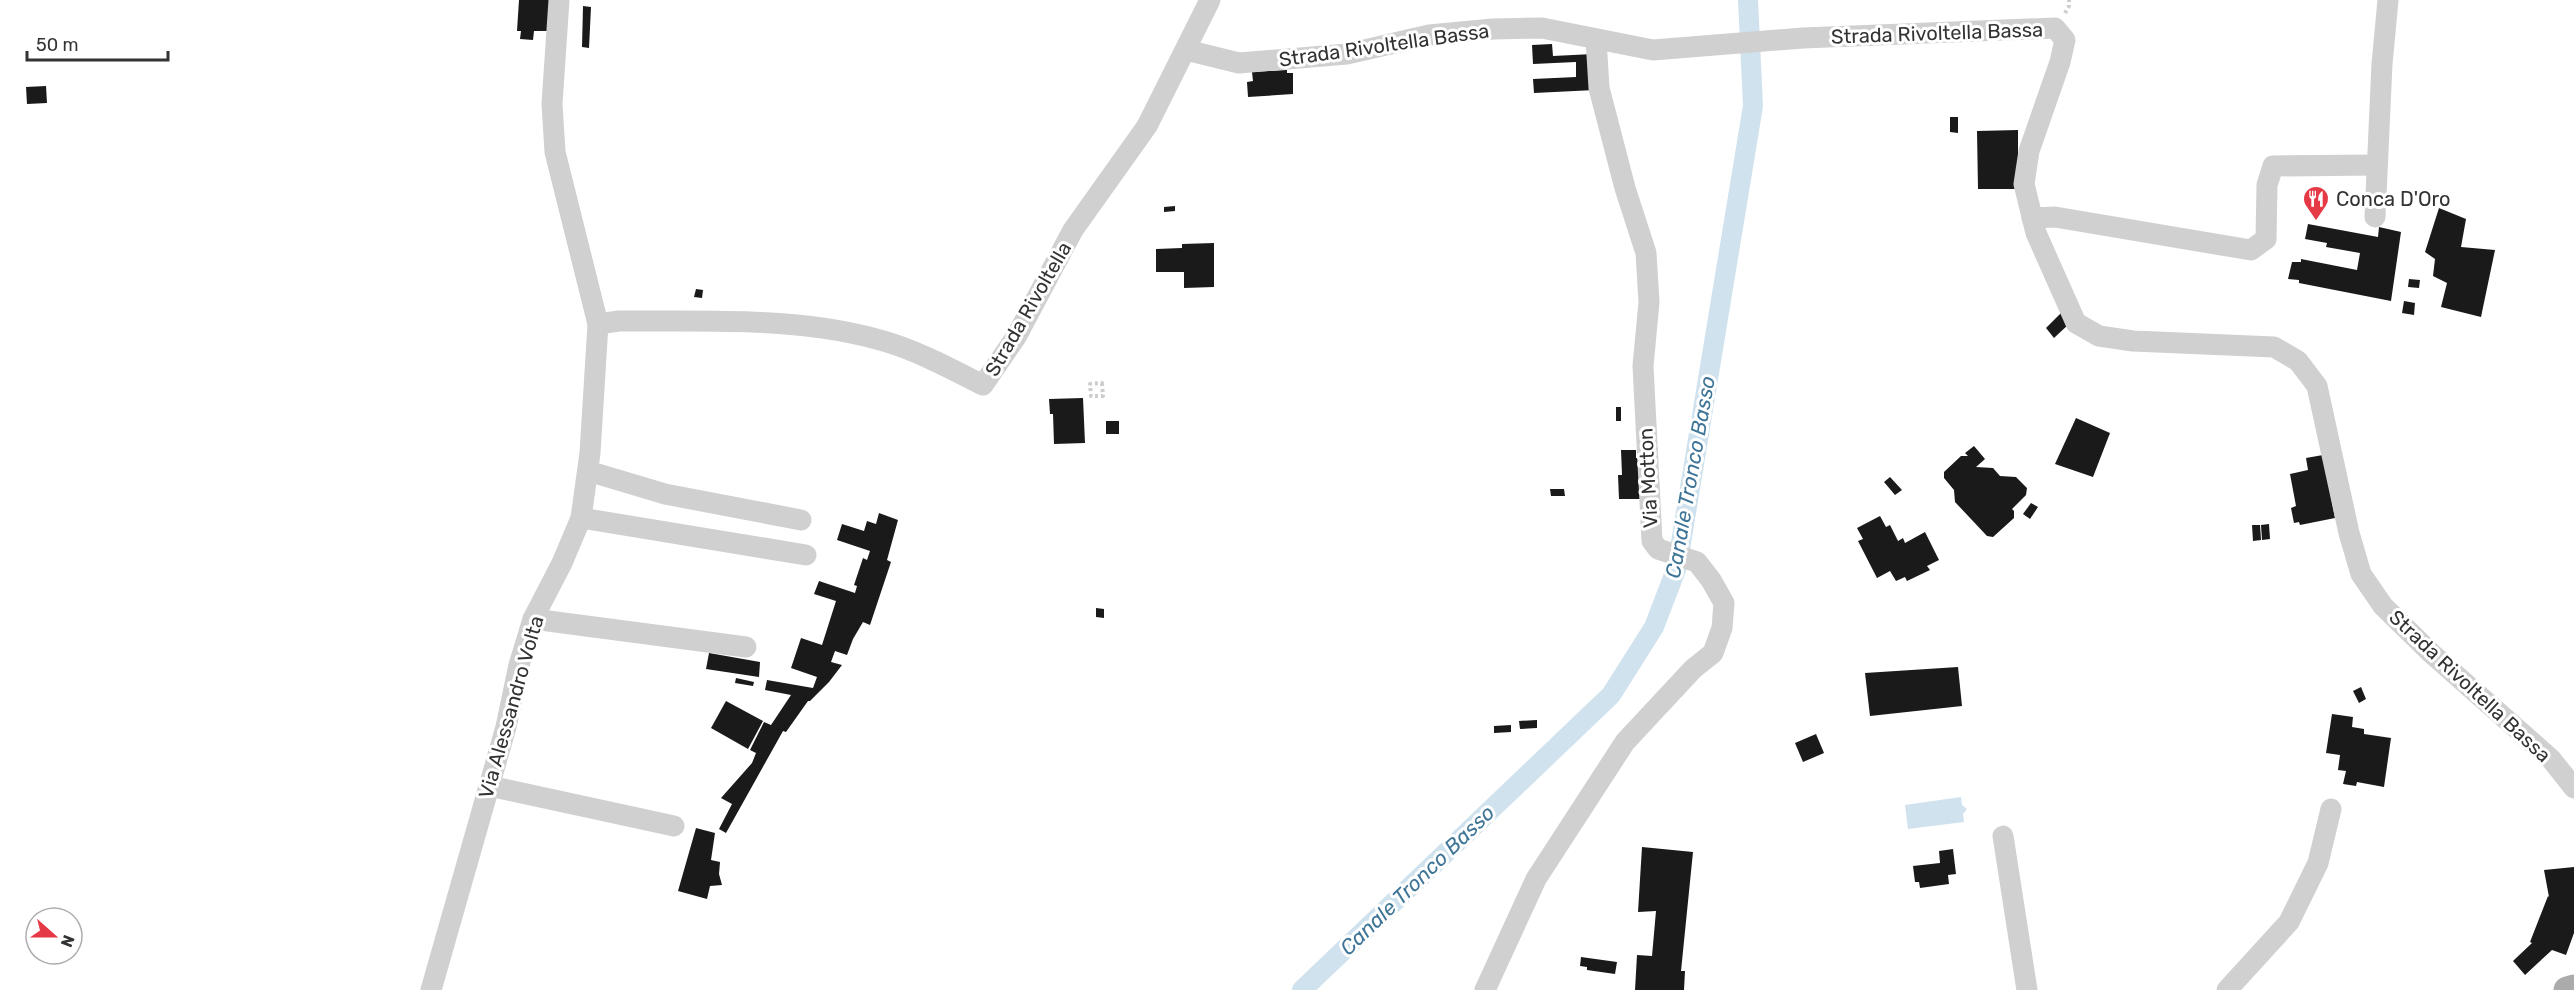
<svg xmlns="http://www.w3.org/2000/svg" width="2574" height="990" font-family="Rubik,sans-serif">
<style>
.water{fill:#cfe2ee}
.lines{fill:none;stroke-linecap:round;stroke-linejoin:round}
.canal{stroke:#cfe2ee;stroke-width:20}
.building{fill:#1a1a1a}
.path{stroke:#cdcdcd;stroke-width:4;stroke-dasharray:3 3;stroke-linecap:butt}
.minor{stroke:#d0d0d0;stroke-width:21}
.major{stroke:#ababab;stroke-width:27}
.labels{text-anchor:middle;dominant-baseline:central;stroke-width:6;stroke-linejoin:round;paint-order:stroke}
.street-label{font-size:20px;fill:#333;stroke:#fff}
.poi-label{font-size:20px;fill:#333;stroke:#fff;text-anchor:start}
.water-label{font-size:21px;font-style:italic;fill:#3f7597;stroke:#fff}
</style>
<rect width="100%" height="100%" fill="#fff"/>
<path class="water" d="M1961 797 1962 805 1967 809 1963 814 1964 822 1908 829 1905 805Z"/>
<g class="lines">
<path class="canal" d="M1302 990 1611 695 1654 627 1677 567 1753 106 1748 0"/>
</g>
<g class="building">
<path d="M519 0H556L555 31H534L533 40 520 39 521 31H517Z"/>
<path d="M583 6 591 7 589 48 582 47Z"/>
<path d="M1552 44 1553 56 1593 54 1595 90 1534 93 1533 79 1576 77V62L1533 64 1532 45Z"/>
<path d="M1287 70V73H1293V94L1248 97 1247 82 1253 81 1252 72Z"/>
<path d="M46 86 47 103 27 104 26 87Z"/>
<path d="M1950 117H1958V133L1950 132Z"/>
<path d="M2018 130V189H1978L1977 131Z"/>
<path d="M1175 206V211L1164 212V207Z"/>
<path d="M2439 208 2466 219 2461 247 2495 250 2481 317 2441 307 2447 283 2433 276 2435 259 2425 252Z"/>
<path d="M2308 224 2378 237 2379 227 2401 232 2391 301 2299 283V280L2288 279 2292 262H2301V259L2357 270 2360 253 2326 247 2327 243 2305 239Z"/>
<path d="M1214 243V287L1184 288V272H1156V249L1182 248V244Z"/>
<path d="M2409 279 2420 280 2419 288 2408 287Z"/>
<path d="M696 289 703 290 702 298 694 297Z"/>
<path d="M2404 301 2415 303 2414 315 2402 313Z"/>
<path d="M2061 313 2070 323 2054 338 2046 328Z"/>
<path d="M1083 398 1085 443 1054 444 1053 414H1050L1049 399Z"/>
<rect x="1616" y="407" width="5" height="14"/>
<path d="M2076 418 2110 433 2093 477 2055 464Z"/>
<rect x="1106" y="421" width="13" height="13"/>
<path d="M1974 446 1985 459 1976 467 1993 468 2000 476 2016 477 2027 488 2026 495 2012 509 2014 511V518L1993 537 1987 536 1955 502 1954 490 1944 478V472L1961 456H1968L1965 453Z"/>
<path d="M1621 450H1636V458L1646 457 1647 499H1619L1618 475H1622Z"/>
<path d="M2323 455 2335 518 2300 525 2299 522 2294 523 2291 508 2296 506 2290 474 2308 470 2306 458Z"/>
<path d="M1890 477 1902 490 1895 495 1884 482Z"/>
<path d="M1550 489H1564L1565 496H1551Z"/>
<path d="M2031 503 2038 507 2030 519 2023 514Z"/>
<path d="M879 513 898 520 887 560 891 562 870 625 863 622 853 639 847 655 835 651 831 662 842 665 829 682 810 701H808L786 732 783 731 726 833 719 829 732 804 721 798 752 763 756 753 750 750 764 722 771 725 791 695 765 690 767 680 813 688 817 677 791 668 801 638 822 645 836 601 814 594 819 581 855 593 857 586 854 585 863 558 867 560 870 551 837 540 842 524 864 531 867 521 876 524Z"/>
<path d="M1880 516 1886 527 1890 525 1898 541 1903 538 1905 543 1925 532 1939 560 1927 566 1930 570 1907 581 1905 577 1896 581 1890 571 1877 578 1858 541 1863 539 1857 528Z"/>
<path d="M2269 524 2270 539 2262 540 2261 525Z"/>
<path d="M2252 525H2260L2261 540 2253 541Z"/>
<path d="M1096 608 1104 609V618L1096 617Z"/>
<path d="M709 653 760 662 759 677 706 669Z"/>
<path d="M1958 667 1962 706 1870 716 1865 673Z"/>
<path d="M736 678 754 682 753 686 735 683Z"/>
<path d="M2361 687 2366 699 2359 703 2353 691Z"/>
<path d="M726 701 763 721 748 749 711 728Z"/>
<path d="M2332 714 2353 717 2352 727 2364 729V734L2391 738 2384 787 2357 782 2356 786 2343 784 2346 771 2338 770 2340 755 2326 753Z"/>
<path d="M1537 720V728L1520 729 1519 721Z"/>
<path d="M1511 725V732L1494 733V726Z"/>
<path d="M1816 734 1824 753 1803 762 1795 743Z"/>
<path d="M696 828 715 833 711 860 720 862 719 874 722 885 710 886 707 899 678 891Z"/>
<path d="M1642 847 1693 852 1681 971H1685L1684 990H1635L1637 955 1652 956 1656 911 1638 912Z"/>
<path d="M1953 849 1956 874 1948 875 1949 884 1920 888 1919 882H1915L1913 866 1940 863 1939 851Z"/>
<path d="M2574 867V933L2566 955 2552 950 2525 975 2513 961 2532 943 2530 942 2548 896 2549 897 2544 870Z"/>
<path d="M1581 957 1617 962 1615 974 1587 970V967L1580 966Z"/>
</g>
<g class="lines">
<g class="path">
<path d="M2065 13 2069 6V0"/>
<path d="M1102 383 1103 396H1091L1090 384Z"/>
</g>
<g class="minor">
<path d="M1186 50 1239 63 1347 54 1429 35 1493 29 1542 28 1653 50 1803 38 2055 28 2065 40 2060 62 2029 151 2024 184 2036 233 2076 323 2099 336 2133 341 2274 347 2298 361 2317 386 2349 533 2361 574 2383 606 2431 653 2551 759 2574 788"/>
<path d="M2375 217 2382 64 2388 0"/>
<path d="M2032 218 2055 217 2251 250 2266 239 2267 185 2273 166 2377 165"/>
<path d="M598 324 619 321C708 322 802 316 887 342 920 352 953 370 983 385L1016 337 1073 230 1147 126 1210 0"/>
<path d="M588 471 665 494 801 520"/>
<path d="M581 518 806 555"/>
<path d="M533 619 746 647"/>
<path d="M489 786 674 826"/>
<path d="M2003 836 2027 990"/>
<path d="M431 990 506 727 519 665 533 619 562 563 581 518 590 453 598 324 555 152 552 104 559 0"/>
<path d="M1485 990 1536 879 1625 742 1693 669 1713 653 1722 628 1724 603 1711 580 1697 562 1658 549 1652 541 1643 366 1649 302 1646 253 1625 188 1599 88 1596 39"/>
<path d="M2227 990 2289 922 2318 863 2331 809"/>
</g>
<path class="major" d="M2567 990 2574 988"/>
</g>
<defs>
<symbol id="restaurant-pin" viewBox="-11 -11 22 30"><path d="M0 17L-7.5 6A9.5 9.5 0 1 1 7.5 6Z" fill="#e63946" stroke="#fff"/><path d="M-5-6h1v4h1v-4h1v4h1v-4h1v5L-1.5 .5V6h-2V.5L-5-1ZM5-6V6H3V1.5H1.5Q1.5-4 5-6Z" fill="#fff"/></symbol>
</defs>
<g fill-rule="evenodd">
<use href="#restaurant-pin" x="2301" y="184" width="30" height="40"/>
</g>
<g class="labels">
<g class="street-label">
<text transform="translate(1937 33) rotate(-2)">Strada Rivoltella Bassa</text>
<text transform="translate(1384 45) rotate(-8)">Strada Rivoltella Bassa</text>
<text transform="translate(1028 309) rotate(-60)">Strada Rivoltella</text>
<text transform="translate(1648 478) rotate(-93)">Via Motton</text>
<text transform="translate(2470 686) rotate(43)">Strada Rivoltella Bassa</text>
<text transform="translate(511 707) rotate(-74)">Via Alessandro Volta</text>
</g>
<g class="poi-label">
<text x="2336" y="199">Conca D'Oro</text>
</g>
<g class="water-label">
<text transform="translate(1690 477) rotate(-80)">Canale Tronco Basso</text>
<text transform="translate(1417 880) rotate(-44)">Canale Tronco Basso</text>
</g>
</g>
<g transform="translate(54 936) rotate(111)"><circle r="28" fill="#ffffff" stroke="#adadad" stroke-width="1.5"/>
<path d="M0-4.5L10 22L0 15L-10 22Z" fill="#e63946"/>
<text y="-9" font-size="16" font-weight="bold" text-anchor="middle" fill="#333333">N</text>
</g>
<path d="M27 51v9h141v-9" fill="none" stroke="#333333" stroke-width="3"/>
<text x="36" y="51" font-size="18" fill="#333333" stroke="#ffffff" stroke-width="4.5" paint-order="stroke">50 m</text>
</svg>
